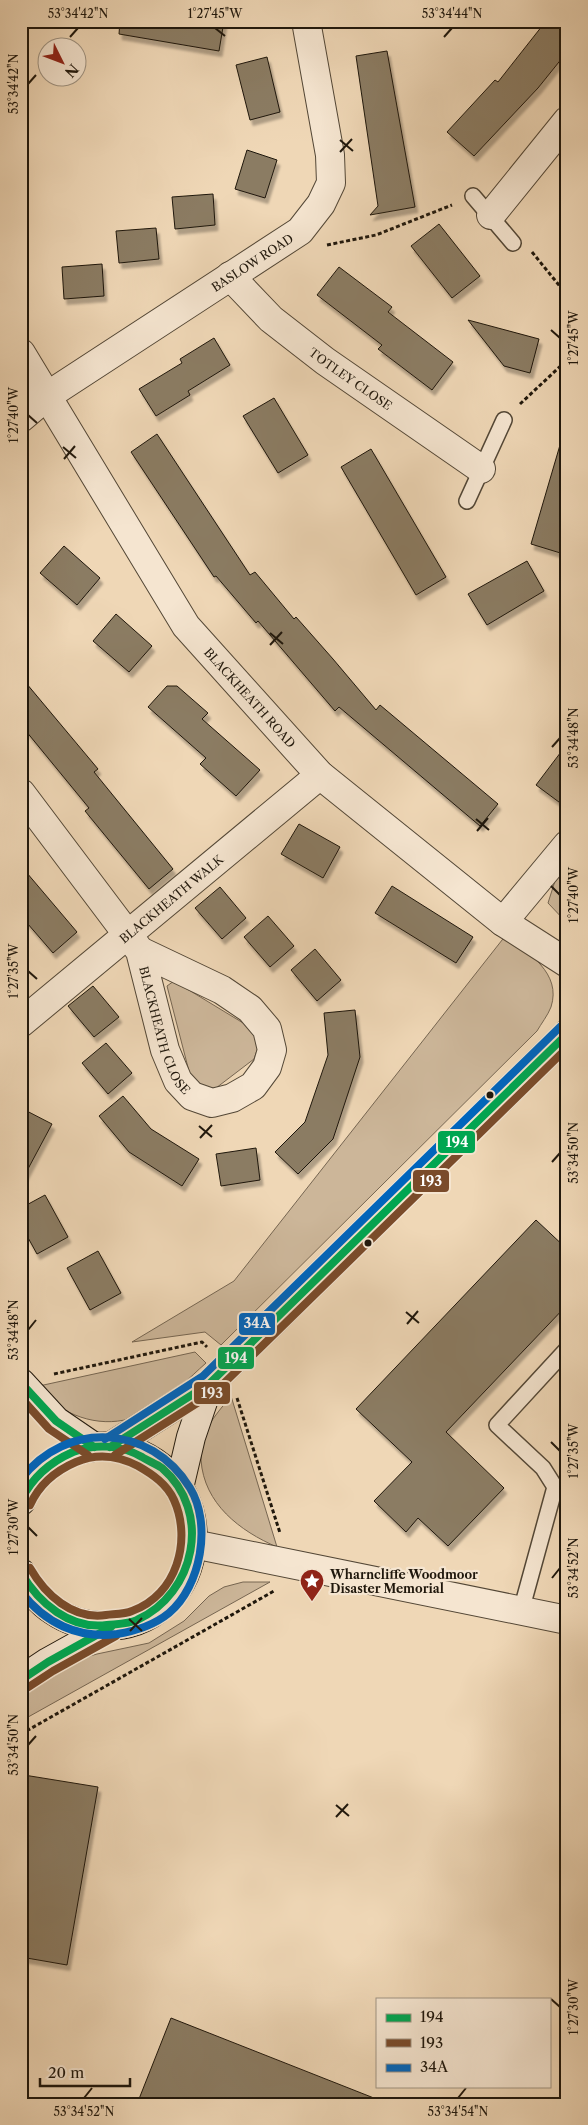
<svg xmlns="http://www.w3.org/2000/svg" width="588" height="2125" font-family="'Libre Caslon Text',serif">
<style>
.green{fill:#ccb699;stroke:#766652}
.building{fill:#8b7b64;stroke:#1f170c;filter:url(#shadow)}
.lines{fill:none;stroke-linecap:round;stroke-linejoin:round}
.service-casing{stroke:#534736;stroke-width:18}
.minor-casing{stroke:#534736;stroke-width:30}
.secondary-casing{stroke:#1f170c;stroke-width:30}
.path{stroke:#1f170c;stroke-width:3;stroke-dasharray:4 2.5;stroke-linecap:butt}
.service{stroke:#f5e5d0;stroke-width:15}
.minor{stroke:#f5e5d0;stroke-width:28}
.secondary{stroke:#f5e5d0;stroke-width:28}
.bus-1-casing{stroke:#f5e5d0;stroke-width:11}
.bus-2-casing{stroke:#f5e5d0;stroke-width:11}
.bus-3-casing{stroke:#f5e5d0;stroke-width:11}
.bus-1{stroke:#00a651;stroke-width:8}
.bus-2{stroke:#7a4b2a;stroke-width:8}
.bus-3{stroke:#0065bd;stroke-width:8}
.ticks{fill:none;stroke:#1f170c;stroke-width:2}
.bus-dot{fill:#1f170c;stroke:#f5e5d0;stroke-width:2}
.labels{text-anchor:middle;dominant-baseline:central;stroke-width:4.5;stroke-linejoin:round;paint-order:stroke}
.street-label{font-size:12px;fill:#1f170c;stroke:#f5e5d0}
.poi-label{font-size:12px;font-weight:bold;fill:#1f170c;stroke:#f5e5d0;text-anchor:start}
.line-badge{stroke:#f5e5d0;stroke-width:2}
.badge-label{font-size:14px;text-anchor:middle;font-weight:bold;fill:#fff}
.neatline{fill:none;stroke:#1f170c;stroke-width:2}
.ticks-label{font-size:12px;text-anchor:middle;fill:#1f170c}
</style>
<defs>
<filter id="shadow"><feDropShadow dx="3" dy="5.5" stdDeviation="1" flood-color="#0004"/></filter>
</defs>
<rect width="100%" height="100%" fill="#efd7b6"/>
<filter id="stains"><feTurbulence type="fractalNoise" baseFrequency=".004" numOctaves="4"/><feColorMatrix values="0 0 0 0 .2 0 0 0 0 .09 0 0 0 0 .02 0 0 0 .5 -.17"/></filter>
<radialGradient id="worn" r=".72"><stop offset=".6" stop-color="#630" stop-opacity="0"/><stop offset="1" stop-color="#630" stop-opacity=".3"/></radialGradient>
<g class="green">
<path d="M567 866V923L548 903 555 881Z"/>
<path d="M506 935C528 953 562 973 551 1007 548 1015 541 1024 537 1031L221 1345 205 1332 132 1342 234 1281Z"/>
<path d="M174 981 253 1029 258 1047 254 1059 216 1088 204 1089 191 1079 167 986Z"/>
<path d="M195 1352 206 1363C189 1378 172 1396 153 1408 123 1428 87 1425 58 1406 51 1401 45 1393 39 1386Z"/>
<path d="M231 1396 277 1547C240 1531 204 1504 201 1460 201 1448 202 1437 208 1427 214 1416 223 1406 231 1396Z"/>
<path d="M243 1582H270L21 1721V1693L72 1661 97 1654 149 1643 184 1621 209 1596 224 1587Z"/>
</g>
<g class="building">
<path d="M120 21H224L219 51 119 34Z"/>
<path d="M546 21H567V52L538 88 474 156 447 132 495 80 498 82Z"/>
<path d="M387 51 415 207 370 215 378 206 356 56Z"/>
<path d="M267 57 280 112 250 120 236 65Z"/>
<path d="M247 150 277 160 265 198 235 189Z"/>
<path d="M213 194 215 225 175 229 172 197Z"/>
<path d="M439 224 480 276 452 298 411 246Z"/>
<path d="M156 228 159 259 119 263 116 231Z"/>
<path d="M102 264 104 296 64 299 62 267Z"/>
<path d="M339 267 392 307 388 312 453 362 432 390 378 349 382 345 317 295Z"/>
<path d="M468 320 539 339 530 373 504 366Z"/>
<path d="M214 338 230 365 188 391 190 395 156 416 139 389 182 363 180 359Z"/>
<path d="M274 398 308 455 278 473 243 416Z"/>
<path d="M157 434 250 575 255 572 294 619 296 617 333 659 376 710 380 705 498 804 480 826 339 707 335 711 258 621 256 623 216 576 214 577 131 452Z"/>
<path d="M560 445 567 446V555L531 544Z"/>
<path d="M371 449 446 577 416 595 341 467Z"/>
<path d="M64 546 100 578 77 605 40 573Z"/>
<path d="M527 561 544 591 487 625 468 594Z"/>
<path d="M116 614 152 646 129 672 93 641Z"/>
<path d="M21 677 98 769 94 772 173 869 149 889 85 811 89 808 21 725Z"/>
<path d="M167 686H177L208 713 202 719 260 770 236 796 200 764 206 758 148 707Z"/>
<path d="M567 744V808L536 785Z"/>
<path d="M299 824 340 847 323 878 281 854Z"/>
<path d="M21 866 77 932 53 953 21 916Z"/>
<path d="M392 886 473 937 456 963 375 913Z"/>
<path d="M220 887 246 918 222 939 195 908Z"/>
<path d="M268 916 294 946 270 967 244 937Z"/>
<path d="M315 949 341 980 317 1001 291 970Z"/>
<path d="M93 986 119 1017 94 1037 68 1006Z"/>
<path d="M355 1010 360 1057 333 1139 298 1174 275 1152 305 1122 328 1055 324 1013Z"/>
<path d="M106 1043 132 1073 108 1094 82 1063Z"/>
<path d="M123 1096 151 1129 199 1159 182 1186 129 1152 99 1116Z"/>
<path d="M21 1108 52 1124 21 1182Z"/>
<path d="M256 1148 260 1180 221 1186 216 1154Z"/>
<path d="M45 1195 68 1237 37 1254 21 1225V1208Z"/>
<path d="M536 1220 567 1249V1305L446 1432 504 1488 448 1546 418 1518 406 1532 374 1501 412 1462 356 1409Z"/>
<path d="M98 1251 121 1293 90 1310 67 1268Z"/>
<path d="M24 1775 98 1787 67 1965 21 1957V1791Z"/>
<path d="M171 2018 384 2102V2104H137Z"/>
</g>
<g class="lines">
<defs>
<g id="service">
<path d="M473 196 513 243"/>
<path d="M467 501 504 420"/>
<path d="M521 1611 555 1487 543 1468 497 1425 567 1349"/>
</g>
<g id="minor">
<path d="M491 215 567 121"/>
<path id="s1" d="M230 276 271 319 325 361 481 469"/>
<path id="s2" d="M21 353 186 626 320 775 503 922 567 963"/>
<path id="s3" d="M21 418 47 396 300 231 321 204 331 183 330 155 306 21"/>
<path id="s4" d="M21 793 140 951 165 1050 178 1081 192 1096 212 1103 232 1098 253 1086 267 1067 272 1050 267 1029 250 1009 222 990 140 951"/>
<path d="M503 922 567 845"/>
<path id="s5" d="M21 1023 320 775"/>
<path d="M193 1544 567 1620"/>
</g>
<g id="secondary">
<path d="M21 1383 56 1421 94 1447"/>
<path d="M110 1447 209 1384 567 1034"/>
<path d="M179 1488 191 1437 209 1384"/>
<path d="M21 1501C30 1477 52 1460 76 1451 93 1445 114 1445 131 1451 229 1485 203 1630 101 1626 65 1625 37 1604 21 1573"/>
<path d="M21 1680 48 1662 111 1627"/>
</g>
</defs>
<use href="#service" class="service-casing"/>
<use href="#minor" class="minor-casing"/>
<use href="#secondary" class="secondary-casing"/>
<g class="path">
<path d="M327 245 376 235 452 205"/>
<path d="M532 252 567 295"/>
<path d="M520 404 567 360"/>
<path d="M54 1374 202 1342 207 1347"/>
<path d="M237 1398 280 1533"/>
<path d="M21 1734 274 1591"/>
</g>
<use href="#service" class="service"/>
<use href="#minor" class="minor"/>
<use href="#secondary" class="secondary"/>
<defs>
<g id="bus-1">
<path d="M21 1383 56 1421 94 1447"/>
<path d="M110 1447 209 1384 567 1034"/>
<path d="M21 1500C32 1478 50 1462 73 1452 96 1443 121 1445 142 1457 148 1461 157 1464 162 1468 213 1512 195 1594 137 1620 129 1624 116 1624 107 1625 70 1630 39 1603 21 1573"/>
<path d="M21 1680 48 1662 111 1627"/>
</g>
<g id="bus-2">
<path d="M21 1398 49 1429 88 1455"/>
<path d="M115 1455 216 1391 567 1048"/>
<path d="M30 1568C45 1594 72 1620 106 1615 114 1614 125 1614 132 1611 177 1595 192 1540 174 1500 167 1484 152 1474 138 1466 119 1456 97 1453 76 1462 55 1471 39 1485 30 1505"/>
<path d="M27 1688 53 1671 116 1636"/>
</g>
<g id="bus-3">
<path d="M105 1439 203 1376 560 1027"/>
<path d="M21 1479C66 1420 151 1424 190 1488 212 1524 201 1586 169 1613 153 1626 136 1631 117 1634 78 1639 45 1623 21 1592"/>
</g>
</defs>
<use href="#bus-1" class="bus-1-casing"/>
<use href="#bus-2" class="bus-2-casing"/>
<use href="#bus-3" class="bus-3-casing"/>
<use href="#bus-1" class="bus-1"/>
<use href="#bus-2" class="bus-2"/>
<use href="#bus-3" class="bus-3"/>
</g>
<path class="ticks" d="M215 28 225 36M70 37 78 28M444 37 452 28M28 84 36 75M340 140 353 151M340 152 352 139M551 330 560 338M28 415 37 423M63 447 76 458M64 459 75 446M270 633 283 644M270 645 282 632M552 747 560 738M476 819 489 830M477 831 488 818M551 886 560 895M28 971 37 979M199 1126 212 1137M200 1138 212 1125M552 1162 560 1153M406 1312 419 1323M407 1324 418 1311M28 1330 36 1320M551 1442 560 1451M28 1527 37 1536M552 1578 560 1568M129 1619 142 1631M130 1631 142 1618M28 1745 36 1736M336 1805 349 1816M336 1817 348 1804M551 1999 560 2007M84 2098 92 2088M458 2098 466 2088"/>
<defs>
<symbol id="sight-pin" viewBox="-11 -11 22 30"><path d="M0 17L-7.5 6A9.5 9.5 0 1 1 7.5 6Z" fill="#8f2418" stroke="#f5e5d0"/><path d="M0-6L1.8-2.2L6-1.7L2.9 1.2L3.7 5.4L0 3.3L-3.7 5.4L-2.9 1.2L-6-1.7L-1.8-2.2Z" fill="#fff"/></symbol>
</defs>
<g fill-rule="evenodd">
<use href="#sight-pin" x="298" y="1567" width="28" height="38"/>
</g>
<g class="bus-dot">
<circle cx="490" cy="1095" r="4.5"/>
<circle cx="368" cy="1243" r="4.5"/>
</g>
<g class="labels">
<g class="street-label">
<text stroke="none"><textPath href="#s3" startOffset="279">BASLOW ROAD</textPath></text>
<text stroke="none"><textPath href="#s1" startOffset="159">TOTLEY CLOSE</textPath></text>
<text stroke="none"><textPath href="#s2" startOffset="415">BLACKHEATH ROAD</textPath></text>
<text stroke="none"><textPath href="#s5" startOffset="195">BLACKHEATH WALK</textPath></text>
<text stroke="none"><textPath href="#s4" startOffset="281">BLACKHEATH CLOSE</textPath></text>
</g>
<g class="poi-label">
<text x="330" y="1574">Wharncliffe Woodmoor<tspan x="330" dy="14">Disaster Memorial</tspan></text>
</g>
</g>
<g class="line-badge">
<rect x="437" y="1130" width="39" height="24" rx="5" fill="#00a651"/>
<rect x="412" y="1169" width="38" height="24" rx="5" fill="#7a4b2a"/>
<rect x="238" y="1312" width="38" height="24" rx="5" fill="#0065bd"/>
<rect x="217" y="1346" width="38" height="24" rx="5" fill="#00a651"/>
<rect x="193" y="1381" width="38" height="24" rx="5" fill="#7a4b2a"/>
</g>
<g class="badge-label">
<text x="457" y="1147">194</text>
<text x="431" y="1186">193</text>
<text x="257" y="1328">34A</text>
<text x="236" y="1363">194</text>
<text x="212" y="1398">193</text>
</g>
<rect width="588" height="2125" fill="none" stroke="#efd7b6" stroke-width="55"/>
<rect x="376" y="1998" width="175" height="90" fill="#f5e5d0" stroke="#9f9382"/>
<rect x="386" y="2014" width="25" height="8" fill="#00a651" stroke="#9f9382"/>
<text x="420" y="2022" font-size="15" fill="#1f170c">194</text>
<rect x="386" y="2039" width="25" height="8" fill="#7a4b2a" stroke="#9f9382"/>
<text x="420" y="2048" font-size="15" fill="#1f170c">193</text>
<rect x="386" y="2064" width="25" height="8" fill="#0065bd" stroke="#9f9382"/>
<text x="420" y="2072" font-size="15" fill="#1f170c">34A</text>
<g transform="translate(62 62) rotate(132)"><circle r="24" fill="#f5e5d0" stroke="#9f9382"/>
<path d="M0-4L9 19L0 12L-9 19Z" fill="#8f2418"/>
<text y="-8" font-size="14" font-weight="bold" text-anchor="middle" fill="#1f170c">N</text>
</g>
<path d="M40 2078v8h90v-8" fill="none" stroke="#1f170c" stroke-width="2.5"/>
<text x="48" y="2078" font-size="15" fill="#1f170c" stroke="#f5e5d0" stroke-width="4" paint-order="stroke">20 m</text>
<rect x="28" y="28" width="532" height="2070" class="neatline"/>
<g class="ticks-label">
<text x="78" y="18">53°34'42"N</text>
<text x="215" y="18">1°27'45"W</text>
<text x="452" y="18">53°34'44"N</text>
<text transform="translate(14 84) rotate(-90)" y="4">53°34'42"N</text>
<text transform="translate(574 338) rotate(-90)" y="4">1°27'45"W</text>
<text transform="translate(14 415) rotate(-90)" y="4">1°27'40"W</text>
<text transform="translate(574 738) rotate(-90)" y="4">53°34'48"N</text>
<text transform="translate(574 895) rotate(-90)" y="4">1°27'40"W</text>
<text transform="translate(14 971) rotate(-90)" y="4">1°27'35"W</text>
<text transform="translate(574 1153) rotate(-90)" y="4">53°34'50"N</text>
<text transform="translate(14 1330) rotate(-90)" y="4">53°34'48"N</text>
<text transform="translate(574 1451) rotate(-90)" y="4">1°27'35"W</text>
<text transform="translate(14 1527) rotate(-90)" y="4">1°27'30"W</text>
<text transform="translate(574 1568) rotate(-90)" y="4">53°34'52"N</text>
<text transform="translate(14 1745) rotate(-90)" y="4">53°34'50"N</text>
<text transform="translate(574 2007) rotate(-90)" y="4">1°27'30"W</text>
<text x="84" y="2116">53°34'52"N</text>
<text x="458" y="2116">53°34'54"N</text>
</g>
<rect width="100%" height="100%" filter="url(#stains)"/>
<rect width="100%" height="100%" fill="url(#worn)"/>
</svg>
